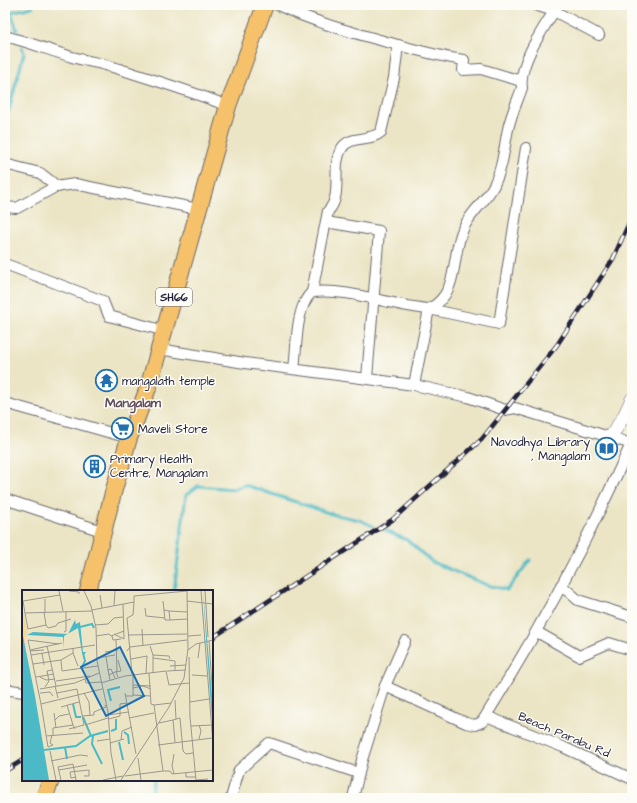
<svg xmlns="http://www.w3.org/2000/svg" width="637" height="803" font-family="'Architects Daughter',sans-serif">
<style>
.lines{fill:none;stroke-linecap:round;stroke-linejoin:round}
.stream{stroke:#4cbac6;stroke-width:3}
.minor-casing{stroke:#68666b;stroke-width:12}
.tertiary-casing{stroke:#68666b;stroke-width:14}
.primary-casing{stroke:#68666b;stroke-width:18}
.minor{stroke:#fff;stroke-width:10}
.tertiary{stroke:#fff;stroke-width:13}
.primary{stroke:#f5c16b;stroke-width:16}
.rail-casing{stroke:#22223b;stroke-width:4.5}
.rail{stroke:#fdfcf7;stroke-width:3;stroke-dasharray:9;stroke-linecap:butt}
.labels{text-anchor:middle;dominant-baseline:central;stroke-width:3;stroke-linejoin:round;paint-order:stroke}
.shield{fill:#fdfcf7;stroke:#646373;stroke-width:1}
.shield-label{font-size:11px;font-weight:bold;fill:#22223b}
.poi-label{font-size:12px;fill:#22223b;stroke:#fdfcf7;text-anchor:start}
.street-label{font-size:12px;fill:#22223b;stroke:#fdfcf7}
.neighbourhood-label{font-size:13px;font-weight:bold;fill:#5f4d5b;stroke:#fdfcf7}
.inset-river{fill:none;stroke:#4cbac6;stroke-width:2}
.inset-road{fill:none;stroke:#9b978e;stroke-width:1}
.view{fill:#1f6fb2;fill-opacity:0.15;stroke:#1f6fb2;stroke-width:2}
.inset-edge{fill:none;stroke:#22223b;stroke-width:2}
</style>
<rect width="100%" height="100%" fill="#fdfcf7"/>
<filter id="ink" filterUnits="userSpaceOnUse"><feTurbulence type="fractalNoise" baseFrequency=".025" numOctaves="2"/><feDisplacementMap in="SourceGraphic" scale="8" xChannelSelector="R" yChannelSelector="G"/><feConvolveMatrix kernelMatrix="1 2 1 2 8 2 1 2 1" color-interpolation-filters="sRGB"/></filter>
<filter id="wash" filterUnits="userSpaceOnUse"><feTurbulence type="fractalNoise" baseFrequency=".012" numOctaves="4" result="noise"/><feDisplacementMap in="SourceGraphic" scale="16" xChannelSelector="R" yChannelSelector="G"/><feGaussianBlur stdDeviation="0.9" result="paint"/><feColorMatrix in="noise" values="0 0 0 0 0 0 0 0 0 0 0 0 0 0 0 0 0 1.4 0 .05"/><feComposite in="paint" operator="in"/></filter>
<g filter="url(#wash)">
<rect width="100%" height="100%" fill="#ebe5c5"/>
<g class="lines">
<g class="stream">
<path d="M17 30 11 12 32 7 33 5"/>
<path d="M8 113 24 53 22 47"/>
<path d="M386 531 407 540 432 562 487 585 507 590 530 560"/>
<path d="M174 591 186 495 198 486 234 489 245 485 332 514 360 520 373 526"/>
<path d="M151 798 154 780"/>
</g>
</g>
</g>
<g filter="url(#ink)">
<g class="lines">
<defs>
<g id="minor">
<path d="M278 5C318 24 355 33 398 45 420 51 441 57 464 60L463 70 481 69 521 81"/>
<path d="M535 5 554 11 599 35"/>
<path d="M5 36C28 42 49 50 72 57 86 61 102 63 116 68 154 80 191 91 228 106"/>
<path d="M5 164 40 173 58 187"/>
<path d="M5 207 17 208 55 187 75 184 198 209"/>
<path d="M326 222 379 231 367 378"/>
<path d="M5 264 103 301 109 316 165 331"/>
<path d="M312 292 328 211C344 195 330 166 342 148 350 135 370 142 381 132L394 78 398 45"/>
<path d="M159 349 245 363 414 385 468 397 505 410 515 408 632 444"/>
<path d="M294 369C297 348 295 307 312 292 351 288 391 306 429 309 461 292 450 255 464 227 471 212 486 201 494 185 503 167 504 148 508 129 511 115 517 102 522 88 518 63 545 26 558 5"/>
<path d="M414 385 429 309 499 324 526 148"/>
<path d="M5 403 129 438"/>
<path d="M5 499 102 531"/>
<path d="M561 585 578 600 632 617"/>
<path d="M537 632 579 656 609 643 632 650"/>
<path d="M385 686 466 723 475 725 482 722C538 633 588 540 631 444"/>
<path d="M5 689 23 692"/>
<path d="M486 716 563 747 632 779"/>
<path d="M231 798 239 770 269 743 358 773"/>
<path d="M353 798 362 760 385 686 405 641"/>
</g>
<path id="tertiary" d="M610 438 624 416 632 399"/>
<g id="primary">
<path d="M88 591 113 493 129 438 148 388 228 106 265 5"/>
<path d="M44 798 51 780"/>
</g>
</defs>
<use href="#minor" class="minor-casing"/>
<use href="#tertiary" class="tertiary-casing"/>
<use href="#primary" class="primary-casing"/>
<use href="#minor" class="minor"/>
<use href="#tertiary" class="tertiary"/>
<use href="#primary" class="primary"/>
<defs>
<g id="rail">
<path d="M212 638 392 520 482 439 557 345 613 259 632 216"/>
<path d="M5 771 23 760"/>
</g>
</defs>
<use href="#rail" class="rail-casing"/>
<use href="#rail" class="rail"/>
</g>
</g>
<defs>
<symbol id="temple-ring" viewBox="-11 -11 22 22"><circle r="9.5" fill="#fdfcf7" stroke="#1f6fb2" stroke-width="1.5"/><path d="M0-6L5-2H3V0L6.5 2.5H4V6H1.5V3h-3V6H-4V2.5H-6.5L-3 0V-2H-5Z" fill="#1f6fb2"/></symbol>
<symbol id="supermarket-ring" viewBox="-11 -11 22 22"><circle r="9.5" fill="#fdfcf7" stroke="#1f6fb2" stroke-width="1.5"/><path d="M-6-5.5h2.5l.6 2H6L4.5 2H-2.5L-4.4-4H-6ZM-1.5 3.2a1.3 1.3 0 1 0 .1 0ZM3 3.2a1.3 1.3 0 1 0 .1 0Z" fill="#1f6fb2"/></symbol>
<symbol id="library-ring" viewBox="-11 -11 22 22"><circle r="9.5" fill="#fdfcf7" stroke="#1f6fb2" stroke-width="1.5"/><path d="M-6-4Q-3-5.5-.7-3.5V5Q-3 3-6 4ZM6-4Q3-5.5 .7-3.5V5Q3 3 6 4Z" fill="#1f6fb2"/></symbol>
<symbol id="building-ring" viewBox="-11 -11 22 22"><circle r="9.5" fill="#fdfcf7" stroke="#1f6fb2" stroke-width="1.5"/><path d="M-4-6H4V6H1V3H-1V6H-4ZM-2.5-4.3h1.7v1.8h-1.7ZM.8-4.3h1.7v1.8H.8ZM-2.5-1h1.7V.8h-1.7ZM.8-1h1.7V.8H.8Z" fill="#1f6fb2"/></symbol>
</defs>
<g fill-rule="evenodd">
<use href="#temple-ring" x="94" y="368" width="25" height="25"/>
<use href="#supermarket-ring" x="110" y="416" width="25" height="25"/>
<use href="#library-ring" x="594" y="436" width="25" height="25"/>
<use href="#building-ring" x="82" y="454" width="25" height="25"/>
</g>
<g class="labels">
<rect class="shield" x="156" y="288" width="36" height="18" rx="3"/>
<g class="shield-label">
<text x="174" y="297">SH66</text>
</g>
<g class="poi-label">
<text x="122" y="381">mangalath temple</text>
<text x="138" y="429">Maveli Store</text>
<text x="590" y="442" text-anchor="end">Navodhya Library<tspan x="590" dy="14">, Mangalam</tspan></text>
<text x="110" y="459">Primary Health<tspan x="110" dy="14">Centre, Mangalam</tspan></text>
</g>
<g class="street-label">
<text transform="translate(564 735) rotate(23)">Beach Parabu Rd</text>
</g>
<g class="neighbourhood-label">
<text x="133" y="403">Mangalam</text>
</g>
</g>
<g transform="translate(22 590)">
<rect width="191" height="191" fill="#ebe5c5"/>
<path d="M0 16 6 43 3 48 4 62 0 41Z" fill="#eeda9e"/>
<path d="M181 1 191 117V145L183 33ZM53 30 54 34 58 32 61 62H64L62 65 60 63 56 38 42 46V58L41 47 5 45 11 42 46 44ZM0 41 13 106 27 190H0Z" fill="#4cbac6"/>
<path class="inset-river" d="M58 37 70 34 72 38M60 77 63 71 61 63M89 111 86 100 98 97M51 114 54 127H59M61 127 69 146M89 141 94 139V129M102 142 106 145 107 154M71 146 70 154 80 174M97 152 101 170M43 157 45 169M22 160 54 156 68 146 86 141"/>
<path class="inset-road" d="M37 1 41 21M47 1 57 2V4M62 1 69 16 74 38 75 71 86 122 89 163 94 190M179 1 191 154M183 1 186 47M78 5 80 18M23 9V22M1 11 38 5M1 11 3 23 70 21M141 11 142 20 147 21 148 30 165 29M165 11 191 14M92 16 93 1M123 18 124 26 143 28M70 20 112 12V6L165 1M142 20 143 30H148M147 21 165 22M22 22 24 35M3 23 6 39 24 35 26 38 34 36 36 33 49 29M73 35 86 34 92 28 101 27M120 39 121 56M42 42 44 41V21M92 44 102 49 101 14M106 45 165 44M74 46 87 44 89 46 102 41M90 46 91 50 99 49M166 46 179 45M187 51 191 110M25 56 34 96M128 56 131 65V83M8 60 40 53M166 60 174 54 191 50M8 61 22 60M105 61 108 57 165 50M83 62 96 60M20 63 22 75M51 63 56 76M9 65 73 55M131 65 147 66 148 69M84 67 87 85M167 67 168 127 174 190M75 68 93 65M131 68 153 71V80M176 68 178 53M109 69 125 66 124 83M39 70 51 63V58M96 70 99 81 94 82 96 87M11 74 39 70 40 81 76 76M148 76 164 75M85 80 89 79 93 88M145 81 164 80M127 83 129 114 132 115 141 181M110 84 105 28 111 25 112 12M170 85 185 86M14 87 32 84M18 87 24 90 33 89M63 89 64 93 79 92M88 90 87 85 95 81 94 50M34 91 68 86M79 93 103 86 144 81 147 95 167 93M111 95 129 96M33 96 36 108M23 97 27 91 25 81 30 80M111 98 121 96 129 99M18 99 53 93 77 83M18 103 28 102 31 106M35 103 55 99 62 135 47 139M62 103 67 112 68 125M103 103 114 164M111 105 129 106M104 106H111V84M153 110 154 129M168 112 187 109M19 114 6 50 37 54M45 115 51 135M132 115 149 113M39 117 57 112M32 123 34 138M86 125 106 122M60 126 72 125V122L84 117 83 115M107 128 132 123M87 129 98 126V114L105 113M33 130 37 126 47 124M151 130 158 128 161 161 164 164 171 163M137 133 151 130 153 152M63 135 86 128M177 135 179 141 177 149M169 136 191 135M30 145 28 153 31 155 26 157 19 114 80 99M31 145V138L51 135 53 139M24 146 61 143M99 150 100 141 110 137M75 151 88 149M88 153 102 149M136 155 190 148M28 161 34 190M152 164 150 176 152 184M116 168 119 190M29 171 58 165 66 166M37 180 65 175M164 182V187H174M103 186 141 181H148L150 184 191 180M54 187 49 188 48 182 67 180V186H62M39 190 36 177 51 174 54 190M81 190 101 186M99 190 147 117 162 88 166 59 165 1M174 190 186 189"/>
<path class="view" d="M98 57 122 106 84 126 59 77Z"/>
<rect width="191" height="191" class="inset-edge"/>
</g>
<rect width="637" height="803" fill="none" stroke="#fdfcf7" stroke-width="20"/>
</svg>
